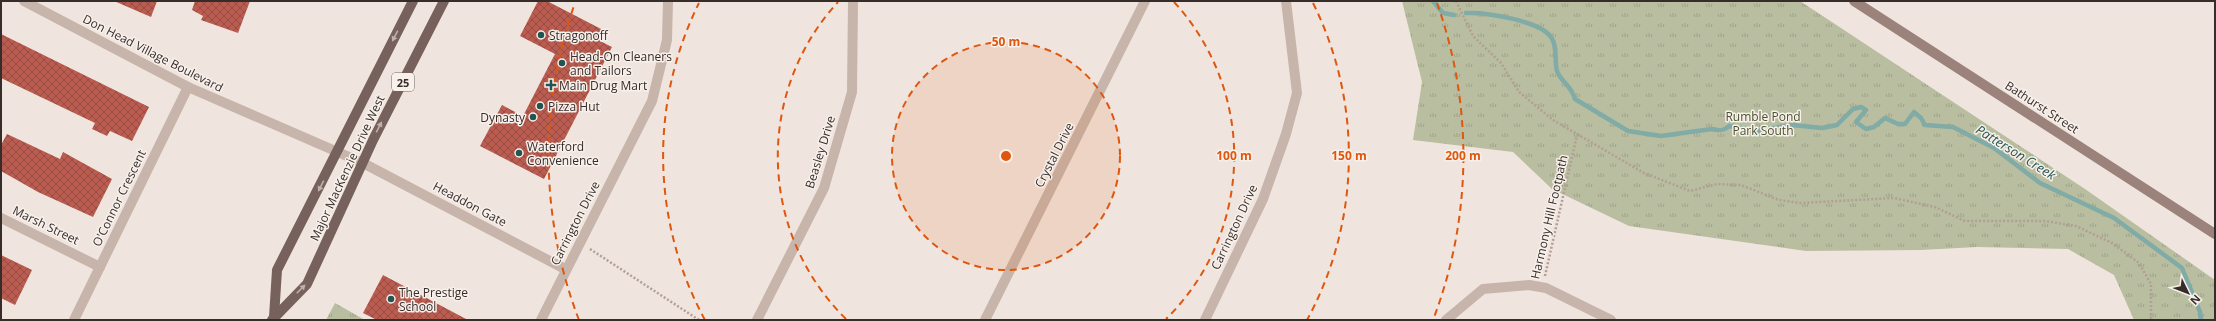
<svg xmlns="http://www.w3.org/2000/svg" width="2216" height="321" font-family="'Open Sans',sans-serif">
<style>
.park{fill:url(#park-tufts)}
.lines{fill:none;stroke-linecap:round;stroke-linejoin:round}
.stream{stroke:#80aba6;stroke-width:4.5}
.building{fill:url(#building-cross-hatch)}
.path{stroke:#b39e95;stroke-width:2.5;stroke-dasharray:2 2;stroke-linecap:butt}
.minor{stroke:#c7b4ab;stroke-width:10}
.tertiary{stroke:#c7b4ab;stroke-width:10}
.secondary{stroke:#9b837c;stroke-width:10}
.primary{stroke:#76615c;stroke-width:10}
.oneway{fill:#beb0aa}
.ring{fill:none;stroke:#df570e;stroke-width:2;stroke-dasharray:7 5}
.poi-dot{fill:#235450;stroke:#f8f0ea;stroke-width:1.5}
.labels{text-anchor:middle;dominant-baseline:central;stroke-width:3;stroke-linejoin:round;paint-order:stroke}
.shield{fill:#f8f0ea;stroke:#706764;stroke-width:1}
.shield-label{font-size:11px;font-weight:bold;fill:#362c2a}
.poi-label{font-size:12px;fill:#362c2a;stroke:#f8f0ea;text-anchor:start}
.street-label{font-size:12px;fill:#362c2a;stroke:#f8f0ea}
.park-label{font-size:12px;fill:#4a522f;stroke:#f8f0ea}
.water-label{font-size:13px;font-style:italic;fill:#235450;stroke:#f8f0ea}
.centre{fill:#df570e;stroke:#f8f0ea;stroke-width:2}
.ring-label{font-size:12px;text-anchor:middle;font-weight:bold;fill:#df570e;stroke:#f8f0ea;stroke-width:3;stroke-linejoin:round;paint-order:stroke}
</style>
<defs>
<pattern id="park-tufts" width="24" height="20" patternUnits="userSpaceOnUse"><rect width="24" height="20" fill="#b8be9f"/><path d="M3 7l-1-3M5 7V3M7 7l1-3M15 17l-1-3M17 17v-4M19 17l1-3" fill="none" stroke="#9fa389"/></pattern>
<pattern id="building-cross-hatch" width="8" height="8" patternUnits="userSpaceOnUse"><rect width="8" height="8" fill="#bb5c51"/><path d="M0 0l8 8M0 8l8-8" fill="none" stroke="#994c43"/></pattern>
</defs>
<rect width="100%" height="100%" fill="#f0e5de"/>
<g class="park">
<path d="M1402 1H1800L2085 189 2215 280V320H2134L2114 275 2068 249 1977 247 1921 250 1806 251 1629 226 1552 189 1513 152 1413 140 1422 82Z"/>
<path d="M335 303 365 320H326Z"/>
</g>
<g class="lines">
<g class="stream">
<path d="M1433 1 1443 13 1454 15"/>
<path d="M1466 13C1486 12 1540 21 1551 37 1558 47 1554 60 1557 71 1561 82 1571 85 1575 99L1628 131 1661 136 1712 129C1719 131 1724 131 1729 126L1757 131 1792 125 1822 128 1837 125 1853 109 1861 107 1866 110 1856 122 1866 129 1874 127 1885 118 1898 124H1905L1914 112 1921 118 1925 125 1953 127 1994 148 2040 183 2114 218 2182 268 2200 312 2201 320"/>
</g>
</g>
<g class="building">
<path d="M114 1H157L151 17Z"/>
<path d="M195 1H250L238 33 201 20 203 16 192 10Z"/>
<path d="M538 1H547L605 31 600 41 612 47 544 179 480 146 502 105 523 116 555 54 520 36Z"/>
<path d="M1 34 149 107 132 141 110 131 107 136 92 129 95 123 1 78Z"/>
<path d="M7 134 60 159 63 152 112 179 93 217 38 192 1 171V145Z"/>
<path d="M1 255 32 270 15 305 1 298Z"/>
<path d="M383 275 468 320H377L363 313Z"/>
</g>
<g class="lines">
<g class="path">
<path d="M1456 1 1473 36 1501 63 1519 92 1553 120 1644 173 1690 191 1717 184 1741 185 1779 200 1801 203 1894 198 1935 207 1965 221H2045L2076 226 2112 243 2139 263 2151 284V320"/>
<path d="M590 249 699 320"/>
<path d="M1545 276 1577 135"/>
</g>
<g class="minor">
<path d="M1 218 100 267"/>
<path d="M74 320 188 87"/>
<path d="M757 320 824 188 852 92 853 1"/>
<path d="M985 320 1145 1"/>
<path d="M1446 320 1483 289 1529 285 1546 288 1611 320"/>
</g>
<g class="tertiary">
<path d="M24 1 188 87 363 163 565 269"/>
<path d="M541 320 652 101 667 40 668 1"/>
<path d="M1205 320 1263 199 1286 134 1297 93 1286 1"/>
</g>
<path class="secondary" d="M1854 1 2215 234"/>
<g class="primary">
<path d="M274 317 277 270 413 1"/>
<path d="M272 320 307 284 373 140 444 1"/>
</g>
</g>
<defs><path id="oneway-solid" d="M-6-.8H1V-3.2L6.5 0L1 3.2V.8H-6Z"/></defs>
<g class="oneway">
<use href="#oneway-solid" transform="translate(395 36) rotate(117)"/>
<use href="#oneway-solid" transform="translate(379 127) rotate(-63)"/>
<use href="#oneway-solid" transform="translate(321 186) rotate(117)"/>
<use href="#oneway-solid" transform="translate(301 289) rotate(-45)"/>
</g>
<circle cx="1006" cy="156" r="114" fill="#df570e" fill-opacity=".12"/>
<g class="ring">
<circle cx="1006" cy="156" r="114"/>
<path d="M846 319A228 228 0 0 1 838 2M1174 2A228 228 0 0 1 1166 319"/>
<path d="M705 320A343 343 0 0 1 699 3M1313 3A343 343 0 0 1 1307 320"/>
<path d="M579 320A457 457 0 0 1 575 3M1437 3A457 457 0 0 1 1433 320"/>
</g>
<g class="poi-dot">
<circle cx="541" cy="35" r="4"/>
<circle cx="562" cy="63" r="4"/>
<path d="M549 79h4v4h4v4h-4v4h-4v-4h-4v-4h4z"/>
<circle cx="540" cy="106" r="4"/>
<circle cx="533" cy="117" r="4"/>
<circle cx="519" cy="153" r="4"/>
<circle cx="391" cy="299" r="4"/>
</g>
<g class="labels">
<rect class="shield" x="392" y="73" width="22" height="18" rx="3"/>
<g class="shield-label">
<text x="403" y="82">25</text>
</g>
<g class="poi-label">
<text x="549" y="35">Stragonoff</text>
<text x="570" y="56">Head-On Cleaners<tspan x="570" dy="14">and Tailors</tspan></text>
<text x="559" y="85">Main Drug Mart</text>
<text x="548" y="106">Pizza Hut</text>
<text x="525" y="117" text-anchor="end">Dynasty</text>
<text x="527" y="146">Waterford<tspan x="527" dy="14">Convenience</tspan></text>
<text x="399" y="292">The Prestige<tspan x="399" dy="14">School</tspan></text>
</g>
<g class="street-label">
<text transform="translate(153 53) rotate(27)">Don Head Village Boulevard</text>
<text transform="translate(2042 107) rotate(33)">Bathurst Street</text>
<text transform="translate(820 152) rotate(-73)">Beasley Drive</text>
<text transform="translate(1054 155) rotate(-63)">Crystal Drive</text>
<text transform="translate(347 168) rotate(-65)">Major MacKenzie Drive West</text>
<text transform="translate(119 198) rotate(-64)">O'Connor Crescent</text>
<text transform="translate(470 204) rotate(28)">Headdon Gate</text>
<text transform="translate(1549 217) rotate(-77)">Harmony Hill Footpath</text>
<text transform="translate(575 223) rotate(-63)">Carrington Drive</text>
<text transform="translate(46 225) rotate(26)">Marsh Street</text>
<text transform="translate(1234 227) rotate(-65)">Carrington Drive</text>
</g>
<g class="park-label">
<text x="1763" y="116">Rumble Pond<tspan x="1763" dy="14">Park South</tspan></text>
</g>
<g class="water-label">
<text transform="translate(2016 152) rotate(32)">Patterson Creek</text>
</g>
</g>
<circle cx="1006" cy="156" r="6" class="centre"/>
<g class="ring-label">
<text x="1006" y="46">50 m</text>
<text x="1234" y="160">100 m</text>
<text x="1349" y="160">150 m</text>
<text x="1463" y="160">200 m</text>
</g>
<rect width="2216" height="321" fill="none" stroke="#362c2a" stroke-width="4"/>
<g transform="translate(2188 293) rotate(133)" stroke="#f8f0ea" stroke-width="3" paint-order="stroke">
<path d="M0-3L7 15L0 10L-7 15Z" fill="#362c2a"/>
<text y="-6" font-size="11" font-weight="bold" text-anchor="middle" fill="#362c2a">N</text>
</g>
</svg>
